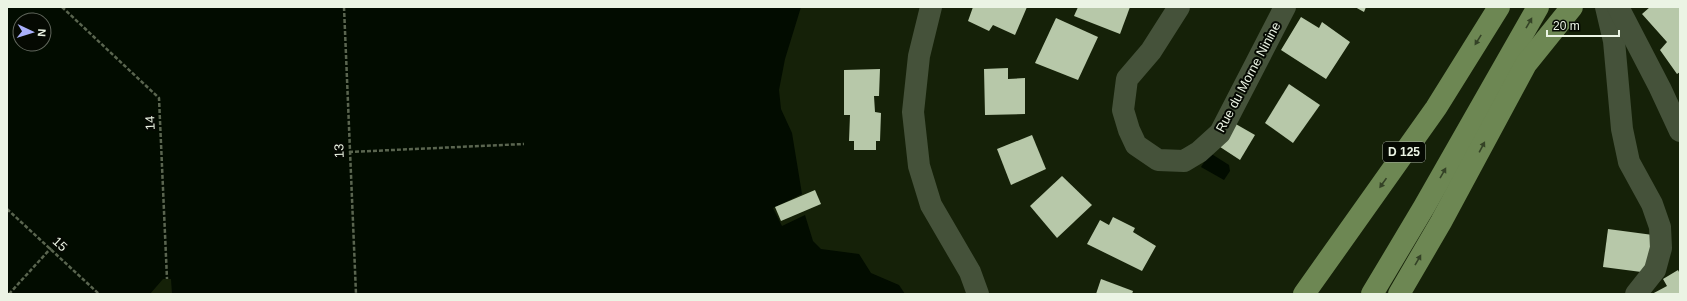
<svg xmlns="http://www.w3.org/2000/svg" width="1687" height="301" font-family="Helvetica,sans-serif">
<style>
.water{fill:#020c00;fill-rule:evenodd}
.pier{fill:#152108}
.building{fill:#b7c8a9}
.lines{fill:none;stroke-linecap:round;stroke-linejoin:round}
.path{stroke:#5a654f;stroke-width:2.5;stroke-dasharray:4 2;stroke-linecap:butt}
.minor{stroke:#45523a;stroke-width:22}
.major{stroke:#6d8753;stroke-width:22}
.oneway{fill:#344226}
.labels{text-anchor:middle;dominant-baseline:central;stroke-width:4;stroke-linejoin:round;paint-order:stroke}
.shield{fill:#050902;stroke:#a6aea0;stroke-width:1}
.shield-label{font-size:12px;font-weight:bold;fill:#ebf4e4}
.street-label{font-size:13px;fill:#ebf4e4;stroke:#050902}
</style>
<rect width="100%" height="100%" fill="#152108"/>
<g class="water">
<path d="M7 7H801L785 59 779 90 781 109 792 133 802 194 773 208 782 226 805 215 813 241 821 249 859 254 871 273 899 285 905 294H7ZM20 20H44V44H20Z"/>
<path d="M1210 153 1229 165 1230 171 1224 180 1201 167Z"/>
</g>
<path class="pier" d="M163 279H171L172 294H150Z"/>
<g class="building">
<path d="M973 7H1027L1015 35 993 25 989 31 968 21Z"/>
<path d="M1078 7H1130L1120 34 1074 16Z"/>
<path d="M1355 7H1366L1364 12Z"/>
<path d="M1650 7H1680V72L1677 74 1660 50 1667 42 1642 14Z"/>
<path d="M1301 17 1319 28 1322 22 1350 42 1326 79 1281 50Z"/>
<path d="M1056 18 1098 37 1078 80 1035 63Z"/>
<path d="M1008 68V79L1025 78V114L985 115 984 69Z"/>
<path d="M880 69 879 96H874L875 112 881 113 880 141H876V150H854V141H849L850 115H844V70Z"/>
<path d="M1289 84 1320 105 1293 143 1265 123Z"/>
<path d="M1234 123 1255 135 1240 160 1214 143Z"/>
<path d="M1032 135 1046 169 1011 185 997 149Z"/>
<path d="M1062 176 1092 205 1057 238 1030 206Z"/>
<path d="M815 190 821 204 781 221 775 207Z"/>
<path d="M1113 217 1135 228 1133 232 1156 246 1142 271 1087 244 1100 220 1109 225Z"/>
<path d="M1608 229 1653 235 1649 273 1603 267Z"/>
<path d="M1678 270 1680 274V293L1652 294 1667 286 1663 279Z"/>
<path d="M1101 279 1133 291 1132 294H1096Z"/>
</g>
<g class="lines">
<g class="path">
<path d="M62 7 159 98 167 279"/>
<path d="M344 7 356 294"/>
<path d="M349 152 524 144"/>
<path d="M7 209 99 294"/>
<path d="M9 294 51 248"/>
</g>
<g class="minor">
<path d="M931 7 919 56 913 112 919 166 931 205 970 272 978 294"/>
<path d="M1179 7 1151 51 1127 79 1123 110 1129 130 1136 145 1158 160 1184 161 1199 152 1220 133 1285 7"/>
<path d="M1606 7 1614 41 1622 129 1629 162 1652 204 1660 227 1661 248 1655 270 1636 294"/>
<path d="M1618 7 1660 88 1680 131"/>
</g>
<g class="major">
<path d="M1304 294 1436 108 1499 7"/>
<path d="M1372 294 1424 207 1538 7"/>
<path d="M1399 294 1441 222 1526 64 1572 7"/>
</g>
</g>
<defs><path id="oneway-solid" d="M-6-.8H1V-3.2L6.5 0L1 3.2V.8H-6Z"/></defs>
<g class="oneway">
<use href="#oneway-solid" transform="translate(1529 23) rotate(-60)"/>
<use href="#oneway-solid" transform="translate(1478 40) rotate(122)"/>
<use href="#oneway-solid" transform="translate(1482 147) rotate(-62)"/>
<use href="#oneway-solid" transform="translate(1443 173) rotate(-60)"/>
<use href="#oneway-solid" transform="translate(1383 183) rotate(125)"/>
<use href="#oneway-solid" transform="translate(1418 260) rotate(-60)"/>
</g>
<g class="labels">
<rect class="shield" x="1383" y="142" width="42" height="20" rx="3"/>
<g class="shield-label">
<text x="1404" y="152">D 125</text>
</g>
<g class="street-label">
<text transform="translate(1248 77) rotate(-62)">Rue du Morne Ninine</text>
<text transform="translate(150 123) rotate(-93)">14</text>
<text transform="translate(339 151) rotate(-92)">13</text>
<text transform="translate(60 244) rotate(43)">15</text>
</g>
</g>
<rect width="1687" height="301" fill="none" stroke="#ebf4e4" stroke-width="16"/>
<g transform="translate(32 32) rotate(94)"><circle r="19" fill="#050902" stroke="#61675c"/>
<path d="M0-3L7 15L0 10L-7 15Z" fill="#aab0fb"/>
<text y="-6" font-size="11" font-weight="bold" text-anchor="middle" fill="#ebf4e4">N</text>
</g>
<path d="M1547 30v6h72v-6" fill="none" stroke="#ebf4e4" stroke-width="2"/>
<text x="1553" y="30" font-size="12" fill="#ebf4e4" stroke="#050902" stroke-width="3" paint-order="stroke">20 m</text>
</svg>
